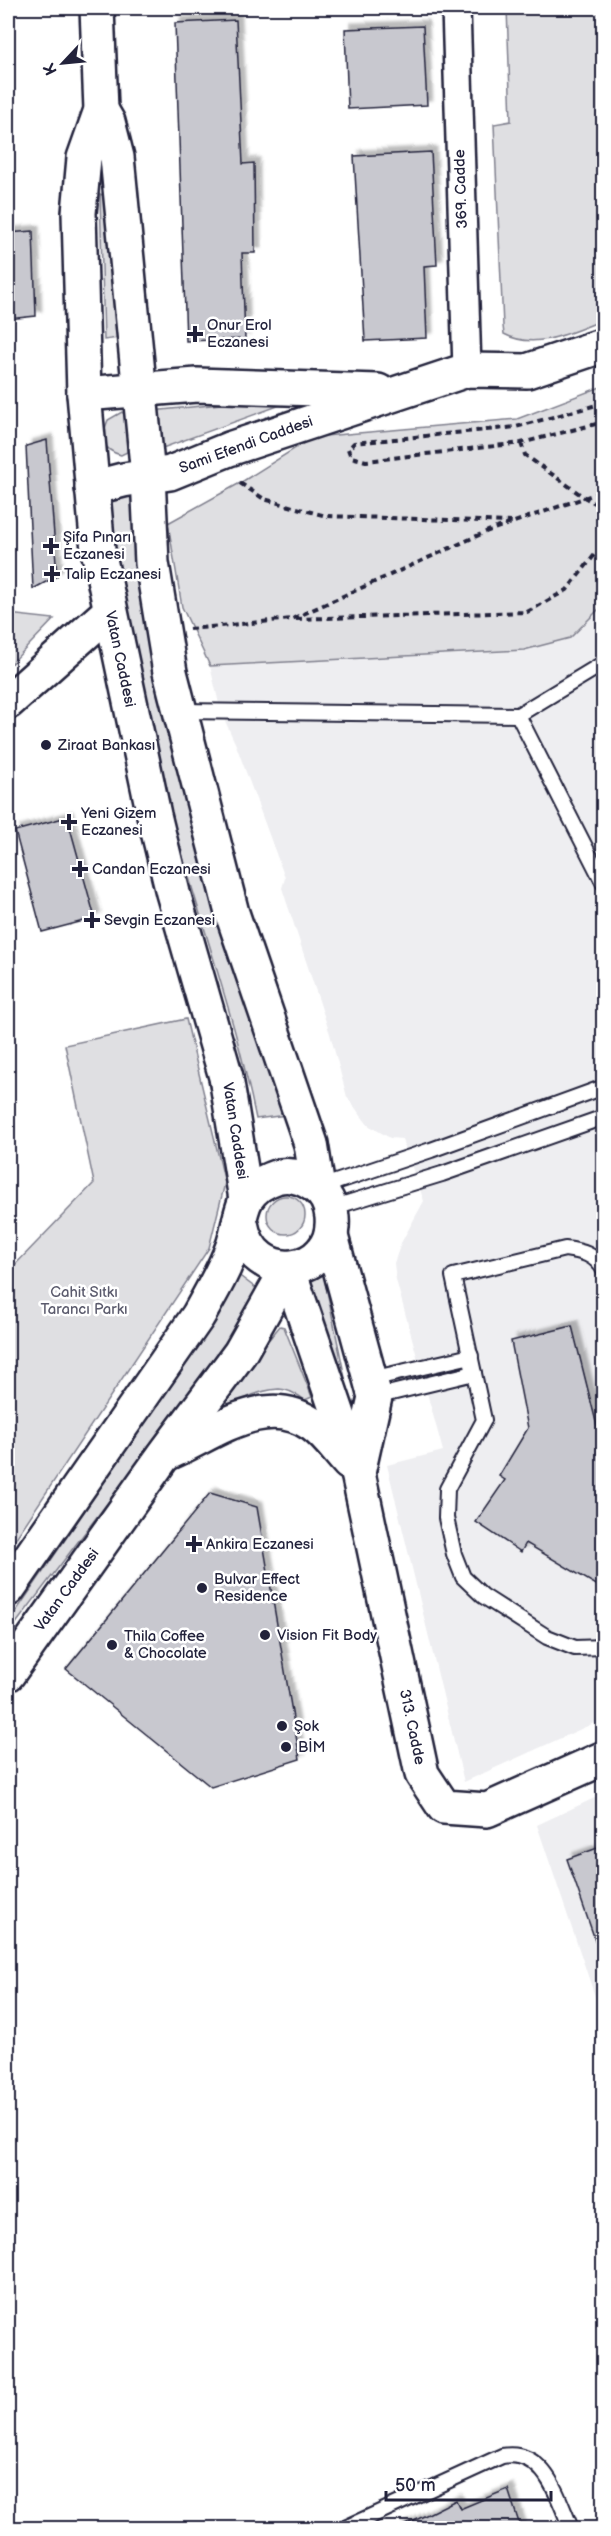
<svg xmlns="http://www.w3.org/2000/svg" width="611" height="2536" font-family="'Balsamiq Sans',sans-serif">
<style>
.built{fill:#eeeef1}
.green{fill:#dfdfe2;stroke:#80808e;stroke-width:1.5}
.building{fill:#c8c8cf;stroke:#22223b;stroke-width:1.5;filter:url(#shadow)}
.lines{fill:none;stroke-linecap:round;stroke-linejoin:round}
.service-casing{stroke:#22223b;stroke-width:18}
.minor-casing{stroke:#22223b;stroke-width:32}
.tertiary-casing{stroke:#22223b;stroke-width:38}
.secondary-casing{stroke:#22223b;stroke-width:38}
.path{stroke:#22223b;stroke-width:4;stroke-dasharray:6 4.5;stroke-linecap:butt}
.service{stroke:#fff;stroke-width:14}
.minor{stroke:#fff;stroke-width:27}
.tertiary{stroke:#fff;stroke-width:33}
.secondary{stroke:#fff;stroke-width:33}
.poi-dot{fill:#22223b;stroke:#fff;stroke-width:2}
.labels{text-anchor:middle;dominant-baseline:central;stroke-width:5;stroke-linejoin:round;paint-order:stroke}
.street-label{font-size:15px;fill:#22223b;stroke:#fff}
.poi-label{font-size:15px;fill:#22223b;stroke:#fff;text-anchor:start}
.park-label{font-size:15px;fill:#5b5b6d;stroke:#fff}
</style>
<defs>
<filter id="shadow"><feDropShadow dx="5.5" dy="-5.5" stdDeviation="1.5" flood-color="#0004"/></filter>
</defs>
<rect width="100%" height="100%" fill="#fff"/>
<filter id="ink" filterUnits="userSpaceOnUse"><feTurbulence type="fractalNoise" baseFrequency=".0167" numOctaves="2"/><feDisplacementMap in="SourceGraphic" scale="12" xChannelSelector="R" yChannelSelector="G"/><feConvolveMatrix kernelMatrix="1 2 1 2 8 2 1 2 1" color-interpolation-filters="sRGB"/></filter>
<g filter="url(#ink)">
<g class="built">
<path d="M603 605V1719L464 1782 387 1465 443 1451 396 1280 394 1263 401 1243 424 1201 402 1139 390 1138 368 1125 347 1097 330 1034 282 888 285 878 236 745 221 712 210 666 524 650 570 638Z"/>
<path d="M603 1794V2020L537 1825Z"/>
</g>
<g class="green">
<path d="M507 8H603V320C572 332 536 351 504 334L503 326 494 124 511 121Z"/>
<path d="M100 194 105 196 118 338 104 340Z"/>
<path d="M603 386V605L570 638 524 650 210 666 182 607 168 523 240 483 313 437 517 419Z"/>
<path d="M289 397V402L157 450 152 411Z"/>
<path d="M122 412 126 416 127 452 121 455C101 450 101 437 108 420Z"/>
<path d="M134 495 135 551 140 600 154 666 286 1115 256 1119C238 1030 208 944 183 857 149 740 125 618 108 498Z"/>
<path d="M8 614 54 619 8 667Z"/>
<path d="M186 1019 225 1183 209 1248 8 1550V1272L94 1183 65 1045Z"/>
<circle cx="286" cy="1215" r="19"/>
<path d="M322 1267 346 1383 343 1385 300 1286Z"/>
<path d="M237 1274 261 1292 165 1427 8 1634V1623L201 1341Z"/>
<path d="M280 1326 284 1327 312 1397 305 1400C298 1395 289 1389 279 1389 250 1390 222 1412 198 1426Z"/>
</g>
<g class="building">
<path d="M236 20 243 164 254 163 255 253H242L245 339 186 341 175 23Z"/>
<path d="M423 26 427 105 348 109 345 29Z"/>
<path d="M431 152 437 265 424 266 427 338 365 341 354 156Z"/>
<path d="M33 231 36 316 8 319V233Z"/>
<path d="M47 440 57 576 33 589 26 446Z"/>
<path d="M67 817 95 918 42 932 15 831Z"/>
<path d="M572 1326 598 1430 603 1433V1589L526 1543 521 1552 476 1522 505 1480 499 1476 528 1428 511 1341Z"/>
<path d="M210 1493 257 1507 300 1759 211 1787 66 1669Z"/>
<path d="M603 1846V1957H601L567 1859Z"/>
<path d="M508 2489 521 2529H398L456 2500 460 2509Z"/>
</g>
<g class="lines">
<defs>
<g id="service">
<path d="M179 711 518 715 604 663"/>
<path d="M518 715 604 884"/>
<path d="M318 1188 431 1150 604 1087"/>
<path d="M331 1208 442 1174 604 1117"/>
<path d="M604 1270C595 1254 581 1251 565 1249L453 1276 484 1420 447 1489 446 1518 454 1554 463 1577 483 1596 547 1637 575 1648 604 1647"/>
<path d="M371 1379 471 1356"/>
<path d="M375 1397 474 1373"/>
<path d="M345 2528 502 2456C546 2449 557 2497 571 2528"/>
</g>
<path id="minor" d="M456 8 467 370"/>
<path id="tertiary" d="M8 702 110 611"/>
<g id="secondary">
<path d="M97 8 101 110 84 158 79 213 84 394 98 550 154 815 173 893 226 1077 246 1199"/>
<path d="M101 110 108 122 117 157 148 476 152 563 170 672 232 913 311 1144 318 1188"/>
<path d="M84 394 197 385 378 391"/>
<path d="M92 488 123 480 170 473 229 449 467 370 527 371 604 345"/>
<path d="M331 1236 375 1397 358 1473"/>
<path d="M288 1268 358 1473 422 1774 444 1807 487 1810 604 1758"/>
<path d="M170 1452C214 1433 266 1391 313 1425 327 1435 338 1451 349 1463"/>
<path d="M8 1589 198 1316C211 1293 224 1271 233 1246 238 1232 240 1209 247 1198 254 1187 264 1181 276 1177 290 1173 304 1178 315 1186 325 1193 331 1205 332 1217 337 1276 252 1289 241 1223"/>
<path d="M8 1674 164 1455 240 1353 288 1268"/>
</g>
</defs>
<use href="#service" class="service-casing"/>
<use href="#minor" class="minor-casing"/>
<use href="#tertiary" class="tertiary-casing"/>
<use href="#secondary" class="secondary-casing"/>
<g class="path">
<path d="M604 403 516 427 354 443 348 449 351 457 366 461 521 443 604 422"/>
<path d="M521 443 525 455 584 497 604 508"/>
<path d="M240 483 264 499 326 516 512 522"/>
<path d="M296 619 527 612 567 590 596 553 604 550"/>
<path d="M189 629 292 619 488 531 604 491"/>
</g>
<use href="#service" class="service"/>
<use href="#minor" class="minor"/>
<use href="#tertiary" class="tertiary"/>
<use href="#secondary" class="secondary"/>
</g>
</g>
<g class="poi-dot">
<path d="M192 325h6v6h6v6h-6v6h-6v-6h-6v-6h6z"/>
<path d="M48 537h6v6h6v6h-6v6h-6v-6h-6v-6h6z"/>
<path d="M49 565h6v6h6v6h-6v6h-6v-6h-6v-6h6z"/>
<circle cx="46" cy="745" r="6"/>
<path d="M66 813h6v6h6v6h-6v6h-6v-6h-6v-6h6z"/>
<path d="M77 860h6v6h6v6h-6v6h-6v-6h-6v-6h6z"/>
<path d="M89 911h6v6h6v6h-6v6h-6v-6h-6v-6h6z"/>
<path d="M191 1535h6v6h6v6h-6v6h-6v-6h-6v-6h6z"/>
<circle cx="202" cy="1588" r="6"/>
<circle cx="265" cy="1635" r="6"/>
<circle cx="112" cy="1645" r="6"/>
<circle cx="282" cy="1726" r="6"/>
<circle cx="286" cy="1747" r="6"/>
</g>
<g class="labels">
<g class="street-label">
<text transform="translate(461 189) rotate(-92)">369. Cadde</text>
<text transform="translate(246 445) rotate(-20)">Sami Efendi Caddesi</text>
<text transform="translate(120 659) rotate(78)">Vatan Caddesi</text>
<text transform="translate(235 1131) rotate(81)">Vatan Caddesi</text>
<text transform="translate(67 1590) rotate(-54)">Vatan Caddesi</text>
<text transform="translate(412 1727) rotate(78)">313. Cadde</text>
</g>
<g class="poi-label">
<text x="207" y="325">Onur Erol<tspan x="207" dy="17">Eczanesi</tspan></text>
<text x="63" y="537">Şifa Pınarı<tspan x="63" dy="17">Eczanesi</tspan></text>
<text x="64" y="574">Talip Eczanesi</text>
<text x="58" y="745">Ziraat Bankası</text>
<text x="81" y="813">Yeni Gizem<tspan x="81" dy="17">Eczanesi</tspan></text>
<text x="92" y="869">Candan Eczanesi</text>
<text x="104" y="920">Sevgin Eczanesi</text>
<text x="206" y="1544">Ankira Eczanesi</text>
<text x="214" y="1579">Bulvar Effect<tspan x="214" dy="17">Residence</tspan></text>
<text x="277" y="1635">Vision Fit Body</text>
<text x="124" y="1636">Thila Coffee<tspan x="124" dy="17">&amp; Chocolate</tspan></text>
<text x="294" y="1726">Şok</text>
<text x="298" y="1747">BİM</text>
</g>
<g class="park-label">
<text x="84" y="1292">Cahit Sıtkı<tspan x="84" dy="17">Tarancı Parkı</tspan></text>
</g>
</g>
<rect width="611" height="2536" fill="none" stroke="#fff" stroke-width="30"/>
<rect x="15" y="15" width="581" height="2506" fill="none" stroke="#22223b" stroke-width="2" filter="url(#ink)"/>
<g transform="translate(63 63) rotate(244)" stroke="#ffffff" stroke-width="4.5" paint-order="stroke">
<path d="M0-4.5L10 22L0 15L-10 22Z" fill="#22223b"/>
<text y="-9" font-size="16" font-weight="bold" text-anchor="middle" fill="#22223b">K</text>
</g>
<path d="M386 2491v9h165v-9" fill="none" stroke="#22223b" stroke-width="3"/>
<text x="395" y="2491" font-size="18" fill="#22223b" stroke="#ffffff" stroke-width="4.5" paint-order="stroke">50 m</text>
</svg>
